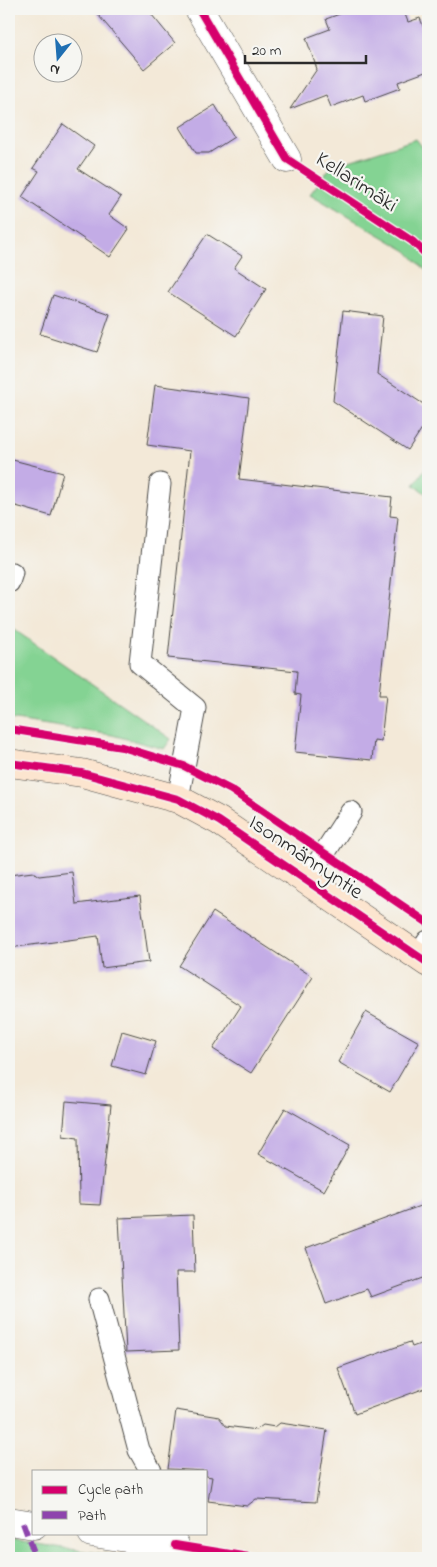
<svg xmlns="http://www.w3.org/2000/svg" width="437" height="1567" font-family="'Indie Flower',sans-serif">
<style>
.green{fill:#84d393;stroke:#587f5f}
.building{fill:#c3ace6}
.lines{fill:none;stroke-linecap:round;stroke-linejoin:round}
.lane-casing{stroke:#494845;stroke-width:23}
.street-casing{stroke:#494845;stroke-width:29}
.secondary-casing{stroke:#494845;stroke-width:29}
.lane{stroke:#fff;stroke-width:21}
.street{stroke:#fff;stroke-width:28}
.secondary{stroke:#fce5cf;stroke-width:28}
.quiet{stroke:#8e44ad;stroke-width:6;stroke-dasharray:12 6;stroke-linecap:butt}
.cycleway-casing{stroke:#f6f6f2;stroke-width:11}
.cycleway{stroke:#d6006c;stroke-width:8}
.labels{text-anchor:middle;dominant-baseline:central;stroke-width:4.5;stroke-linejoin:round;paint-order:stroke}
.street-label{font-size:22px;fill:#2b2b2b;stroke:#f6f6f2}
</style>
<rect width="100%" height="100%" fill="#f6f6f2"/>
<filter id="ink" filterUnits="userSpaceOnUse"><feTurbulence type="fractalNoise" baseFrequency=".02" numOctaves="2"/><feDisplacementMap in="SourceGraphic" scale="10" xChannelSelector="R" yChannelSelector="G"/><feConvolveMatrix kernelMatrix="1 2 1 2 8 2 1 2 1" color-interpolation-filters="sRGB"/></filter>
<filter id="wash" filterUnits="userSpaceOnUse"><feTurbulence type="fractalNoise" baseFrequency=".0096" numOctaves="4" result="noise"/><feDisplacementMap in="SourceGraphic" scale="20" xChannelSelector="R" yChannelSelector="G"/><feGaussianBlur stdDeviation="1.12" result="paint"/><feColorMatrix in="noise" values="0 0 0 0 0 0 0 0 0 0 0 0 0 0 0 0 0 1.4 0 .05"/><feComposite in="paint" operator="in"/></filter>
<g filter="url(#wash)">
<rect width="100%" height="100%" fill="#f3e9d8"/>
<g class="green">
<path d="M416 139 428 154V273L407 251 310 194 331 167Z"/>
<path d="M428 464V495L414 485Z"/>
<path d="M9 626 171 739 164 749 112 735 9 719Z"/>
<path d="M9 1540 131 1558H9Z"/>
</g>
<g id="blocks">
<g class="building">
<path d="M93 9H147L175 43 144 69Z"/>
<path d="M353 9H403L408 22 420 18 428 39V71L398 82 400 88 365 101 363 95 331 107 326 95 290 109 317 69 306 38 330 29 326 19Z"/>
<path d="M215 105 234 137 209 153H196L180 127Z"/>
<path d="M63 124 94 146 78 169 121 197 109 215 129 229 110 257 22 197 39 171 33 168Z"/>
<path d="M207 234 242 256 234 268 266 289 236 336 168 292Z"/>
<path d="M53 295 110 314 97 352 40 334Z"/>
<path d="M343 311 383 316 377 374 428 407V419L408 450 333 401Z"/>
<path d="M155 385 249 398 239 479 392 497 390 516 398 517 379 695H386L381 741 374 740 372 760 295 752 301 695 295 694 297 671 168 658 190 451 147 445Z"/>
<path d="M9 459 63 473 51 516 9 504Z"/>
<path d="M33 872 39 876 72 872 76 904 140 896 149 962 102 968 98 936 9 948V875Z"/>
<path d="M213 912 313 977 251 1073 213 1049 241 1006 179 966Z"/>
<path d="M366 1012 419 1042 390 1092 338 1062Z"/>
<path d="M122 1031 156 1041 146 1075 112 1066Z"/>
<path d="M66 1101 111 1105 100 1205 79 1204 78 1138 63 1136Z"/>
<path d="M285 1108 350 1145 324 1191 258 1154Z"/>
<path d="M428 1203V1276L371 1297 367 1289 326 1304 306 1248Z"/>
<path d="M193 1215 195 1272H176L179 1350 126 1352 119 1218Z"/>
<path d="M428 1341V1387L355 1414 338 1368 410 1342 412 1347Z"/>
<path d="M176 1410 219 1417 226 1426 256 1430 263 1425 275 1427 280 1423 327 1430 316 1502 256 1499 247 1506 208 1501 212 1477 206 1476V1471L168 1469Z"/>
</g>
</g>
</g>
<g filter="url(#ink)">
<use href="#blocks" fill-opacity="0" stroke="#494845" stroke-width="1"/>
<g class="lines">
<defs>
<g id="lane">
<path d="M160 484 140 663 195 708 178 799"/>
<path d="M9 582 12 573"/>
<path d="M307 880 351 812"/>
<path d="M418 956 428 941"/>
<path d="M99 1299 139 1450 151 1471"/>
</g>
<g id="street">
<path d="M199 9 287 159"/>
<path d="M9 1521 34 1525"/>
<path d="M92 1533 175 1545"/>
</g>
<path id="secondary" d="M9 763 82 773 178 799 219 821 428 963"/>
</defs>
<use href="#lane" class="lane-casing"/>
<use href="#street" class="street-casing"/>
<use href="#secondary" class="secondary-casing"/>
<use href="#lane" class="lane"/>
<use href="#street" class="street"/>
<use href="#secondary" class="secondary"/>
<path class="quiet" d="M23 1523 36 1558"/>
<defs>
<g id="cycleway">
<path d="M199 9 287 159 412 241 428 256"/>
<path d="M9 729 122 747 184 766 231 790 428 923"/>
<path d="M9 763 82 773 178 799 219 821 428 963"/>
<path d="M175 1545 255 1558"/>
</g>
</defs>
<use href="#cycleway" class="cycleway-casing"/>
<use href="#cycleway" class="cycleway"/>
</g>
</g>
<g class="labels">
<g class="street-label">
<text transform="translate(356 183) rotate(33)">Kellarimäki</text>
<text transform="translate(305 858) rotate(34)">Isonmännyntie</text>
</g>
</g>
<rect width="437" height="1567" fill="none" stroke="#f6f6f2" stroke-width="30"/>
<rect x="32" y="1470" width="175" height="65" fill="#f6f6f2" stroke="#a5a5a2"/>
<rect x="42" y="1486" width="25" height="8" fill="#d6006c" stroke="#a5a5a2"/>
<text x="78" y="1494" font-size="15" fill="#2b2b2b">Cycle path</text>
<rect x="42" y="1511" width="25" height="8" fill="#8e44ad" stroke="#a5a5a2"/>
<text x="78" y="1520" font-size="15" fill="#2b2b2b">Path</text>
<g transform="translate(58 58) rotate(197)"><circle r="24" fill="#f6f6f2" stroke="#a5a5a2"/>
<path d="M0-4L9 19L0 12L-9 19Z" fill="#1f6fb2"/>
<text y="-8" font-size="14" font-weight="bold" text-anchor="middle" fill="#2b2b2b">N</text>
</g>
<path d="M245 55v8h121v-8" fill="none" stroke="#2b2b2b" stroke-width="2.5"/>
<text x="252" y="55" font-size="15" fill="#2b2b2b" stroke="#f6f6f2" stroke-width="4" paint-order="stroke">20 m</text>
</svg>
